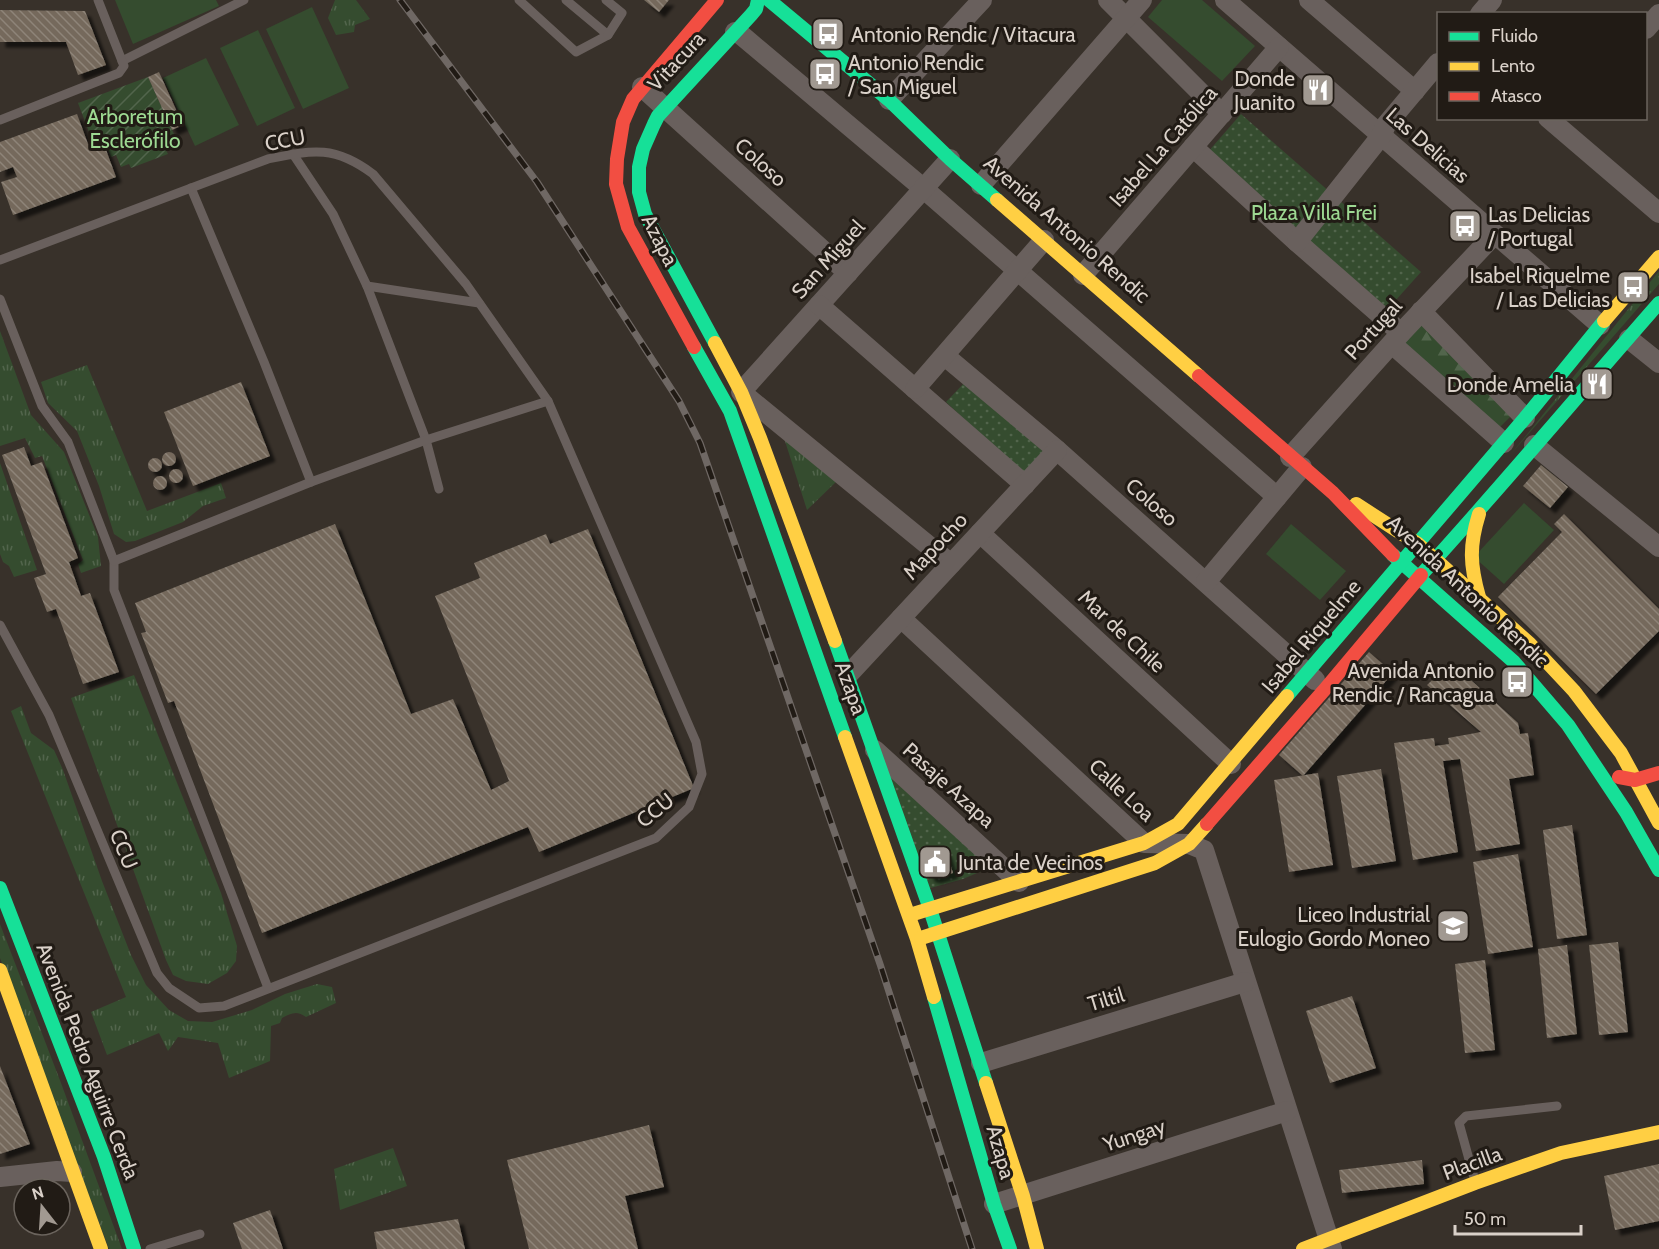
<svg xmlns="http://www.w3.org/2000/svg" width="1659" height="1249" font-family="Cabin,sans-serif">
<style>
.grass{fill:url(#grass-tufts)}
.forest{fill:url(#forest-firs)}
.park{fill:url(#park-dots)}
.garden{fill:url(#garden-furrows)}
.pitch{fill:#354c2f}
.building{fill:url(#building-back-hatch);filter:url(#shadow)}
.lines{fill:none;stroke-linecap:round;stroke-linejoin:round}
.lane{stroke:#69605d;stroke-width:9}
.street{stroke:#69605d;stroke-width:20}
.fast{stroke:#16e098;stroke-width:14}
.slow{stroke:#ffcf43;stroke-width:14}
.jam{stroke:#f24e42;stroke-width:14}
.rail-casing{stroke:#6f6864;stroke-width:7}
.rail{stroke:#211b15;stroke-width:4.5;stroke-dasharray:14;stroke-linecap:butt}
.labels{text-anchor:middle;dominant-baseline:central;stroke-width:6;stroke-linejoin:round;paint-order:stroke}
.poi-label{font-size:21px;fill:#dad1c9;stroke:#211b15;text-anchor:end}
.street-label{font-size:21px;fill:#dad1c9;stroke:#211b15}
.park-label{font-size:21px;fill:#9dd992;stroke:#211b15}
</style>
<defs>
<pattern id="grass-tufts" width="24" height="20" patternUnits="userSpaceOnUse" patternTransform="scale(1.5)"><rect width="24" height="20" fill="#354c2f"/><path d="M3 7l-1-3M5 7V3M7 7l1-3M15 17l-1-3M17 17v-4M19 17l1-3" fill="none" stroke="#52654c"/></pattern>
<pattern id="forest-firs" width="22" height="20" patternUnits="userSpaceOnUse" patternTransform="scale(1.5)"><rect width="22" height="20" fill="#354c2f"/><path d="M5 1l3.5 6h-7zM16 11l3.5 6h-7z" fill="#52654c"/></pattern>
<pattern id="park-dots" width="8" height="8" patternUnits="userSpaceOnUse" patternTransform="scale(1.5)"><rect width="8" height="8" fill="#354c2f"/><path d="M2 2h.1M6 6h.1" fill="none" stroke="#52654c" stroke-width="1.8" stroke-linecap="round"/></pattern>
<pattern id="garden-furrows" width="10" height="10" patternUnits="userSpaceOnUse" patternTransform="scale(1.5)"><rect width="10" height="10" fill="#354c2f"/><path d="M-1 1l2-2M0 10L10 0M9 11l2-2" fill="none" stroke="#52654c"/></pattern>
<pattern id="building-back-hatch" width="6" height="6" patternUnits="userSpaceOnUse" patternTransform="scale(1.5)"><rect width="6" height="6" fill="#74695c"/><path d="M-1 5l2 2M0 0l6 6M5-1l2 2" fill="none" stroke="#8e8479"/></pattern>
<filter id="shadow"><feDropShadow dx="5.5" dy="5.5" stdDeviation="1.5" flood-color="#0009"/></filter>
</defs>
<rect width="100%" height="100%" fill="#38312a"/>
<g class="grass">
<path d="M335 0H356L370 19 355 25 354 32 336 35 328 18Z"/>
<path d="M1659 271V284L1511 454Z"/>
<path d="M0 331 31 415 64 452 98 537 101 566 81 573 78 564 83 560 42 456 35 458 25 438 0 446Z"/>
<path d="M87 365 147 511 221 483 226 498 203 506 183 522 135 541 126 542 114 534 99 486 77 431 48 403 41 382Z"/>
<path d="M784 438 837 481 807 510Z"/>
<path d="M0 463 37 570 14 577 9 566 3 562 0 554Z"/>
<path d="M134 675 221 893 237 946 236 961 227 973 208 984 186 981 173 975 166 960 71 698Z"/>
<path d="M21 706 31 733 54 750 63 770 102 881 131 955 146 985 169 1010 188 1021 212 1022 252 1010 285 994 317 984 332 987 336 1003 306 1017C297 1010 291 1013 282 1018L280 1023 271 1026 270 1061 229 1078 218 1043 178 1037 168 1051 159 1033 107 1055 91 1012 126 997 11 711Z"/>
<path d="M0 924 61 1083 122 1249H109L0 958Z"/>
<path d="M393 1148 407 1186 340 1210 334 1169Z"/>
</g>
<path class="forest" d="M1420 324 1514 413 1499 428 1399 346Z"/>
<g class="park">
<path d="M1241 114 1421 272 1387 310 1207 153Z"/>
<path d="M966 381 1046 449 1025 476 946 402Z"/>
<path d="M889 773 998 864 963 879 927 889Z"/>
</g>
<path class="garden" d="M148 77 179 145 166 150 168 154 131 168 129 164 121 167 116 155 111 157 103 136 92 140 78 103Z"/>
<g class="pitch">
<path d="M115 0H216L219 6 133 44Z"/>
<path d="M1162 0H1202L1255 46 1222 81 1148 17Z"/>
<path d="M312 7 349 88 303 109 266 29Z"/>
<path d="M258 30 295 108 257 126 220 48Z"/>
<path d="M206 58 239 125 195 146 163 78Z"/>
<path d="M1524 503 1554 530 1504 584 1474 557Z"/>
<path d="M1291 524 1346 571 1320 600 1266 554Z"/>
</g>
<g class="building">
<path d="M644 0H669L659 12Z"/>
<path d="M0 10 85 11 106 65 78 75 66 42H0Z"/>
<path d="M159 72 183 125 172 130 148 77Z"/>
<path d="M77 114 88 144 102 139 116 177 13 215 1 182 17 177 13 167 0 172V142Z"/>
<path d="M241 382 270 456 193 486 164 412Z"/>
<path d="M24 447 31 466 42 462 78 558 69 562 81 596 90 593 119 672 83 684 56 609 47 612 34 578 46 574 2 455Z"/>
<circle cx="169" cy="459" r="7"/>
<circle cx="155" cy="465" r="7"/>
<path d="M1541 465 1568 487 1550 508 1523 486Z"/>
<circle cx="176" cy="476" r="7"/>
<circle cx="160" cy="483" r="7"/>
<path d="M1564 514 1659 609V631L1596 694 1498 597 1562 532 1554 524Z"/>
<path d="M335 524 411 714 453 699 491 790 509 781 435 596 480 578 474 563 546 534 550 544 588 529 694 788 539 852 528 827 262 933 174 701 168 703 141 633 146 632 135 603Z"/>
<path d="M1369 652 1393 673 1303 776 1279 755Z"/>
<path d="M1451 662 1518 723 1520 734 1528 733 1534 775 1509 779 1520 844 1476 851 1460 759 1443 761 1458 852 1413 860 1394 743 1434 738 1435 746 1449 744 1448 738 1481 732 1427 685Z"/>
<path d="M1381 769 1396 861 1352 868 1337 776Z"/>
<path d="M1318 773 1333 865 1289 872 1274 780Z"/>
<path d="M1572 825 1587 935 1557 939 1543 830Z"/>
<path d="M946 851 953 873 936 878 930 877 920 858Z"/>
<path d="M1518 854 1533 947 1488 954 1473 862Z"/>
<path d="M1618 942 1628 1032 1599 1035 1589 945Z"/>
<path d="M1567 945 1577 1034 1547 1038 1538 949Z"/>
<path d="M1485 960 1495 1050 1465 1053 1455 964Z"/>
<path d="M1352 996 1376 1068 1330 1083 1306 1011Z"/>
<path d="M0 1066 30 1144 0 1154Z"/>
<path d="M649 1125 664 1187 625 1196 638 1249H529L507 1160Z"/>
<path d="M1422 1160 1424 1184 1342 1193 1339 1170Z"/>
<path d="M1659 1164V1221L1615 1230 1604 1176Z"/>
<path d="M270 1210 283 1249H242L233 1223Z"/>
<path d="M458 1219 465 1249H377L374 1232Z"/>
</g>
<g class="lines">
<g class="lane">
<path d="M519 0 576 52 608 35 566 0"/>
<path d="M606 0 622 13 608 35"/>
<path d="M122 61 244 0"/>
<path d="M0 120 119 73 124 66 98 0"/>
<path d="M293 154 333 214 367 286 426 440 439 489"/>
<path d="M191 188 264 362 311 482"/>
<path d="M0 260 268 159C313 150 334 145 373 174L466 284 548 401 696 742 702 774 689 807 656 838 224 1006 199 1008 169 988 157 973 49 715 0 625"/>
<path d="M367 286 479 303"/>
<path d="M0 299 42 406 68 442 114 561V590L268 988"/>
<path d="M114 561 311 482 426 440 548 401"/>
<path d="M1475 1181 1459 1123 1466 1116 1557 1106"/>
<path d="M150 1249 200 1234"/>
</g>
<g class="street">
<path d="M1108 0 1222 114"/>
<path d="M1225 0 1600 325"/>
<path d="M1309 0 1415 91"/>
<path d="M1480 14 1492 0"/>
<path d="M1646 29 1659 14"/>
<path d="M735 32 740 34 924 189 1277 497"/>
<path d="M642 87 848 273"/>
<path d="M889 100 982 0"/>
<path d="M1548 118 1659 213"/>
<path d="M1193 147 1297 242 1401 333"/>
<path d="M950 159 741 392 951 564"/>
<path d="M981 185 1142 0"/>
<path d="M1297 242 1381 136 1386 125 1438 63"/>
<path d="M1083 275 1279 47"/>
<path d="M819 305 1025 485"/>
<path d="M1421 311 1525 418"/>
<path d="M1629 339 1659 363"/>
<path d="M1392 344 1504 443"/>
<path d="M945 356 1057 450 1315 680"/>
<path d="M915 389 1044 240"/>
<path d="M1534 445 1659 547"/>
<path d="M1290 457 1401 333 1494 235"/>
<path d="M980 533 1231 764"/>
<path d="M1206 582 1302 467"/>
<path d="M901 618 1144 843 1189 844 1204 850 1332 1249"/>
<path d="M848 675 1057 450"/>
<path d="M875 750 1019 882"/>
<path d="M981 1063 1245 982"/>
<path d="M0 1177 57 1171 72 1172"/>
<path d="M994 1204 1287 1111"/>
</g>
<g class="fast">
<path d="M769 0 889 100 950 159 997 200"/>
<path d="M715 343 645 214 639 192V167L643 149 654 124 658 116 751 15 756 9 758 0"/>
<path d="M694 347 730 411 845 737"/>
<path d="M1393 555 1514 662 1568 725 1626 812 1659 870"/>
<path d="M1421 575C1502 486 1579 394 1659 303"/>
<path d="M835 641 930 909 986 1083"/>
<path d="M1287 696 1525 418 1604 321"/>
<path d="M0 888 104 1157 134 1249"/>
<path d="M934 997 994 1204 1010 1249"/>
</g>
<g class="slow">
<path d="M997 200 1199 376"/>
<path d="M1604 321 1659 257"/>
<path d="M715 343 741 392 760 438 835 641"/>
<path d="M1356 504 1418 544 1530 644 1574 691 1621 753 1659 823"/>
<path d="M1479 514C1469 546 1470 565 1479 597"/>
<path d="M845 737 917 939 934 997"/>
<path d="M913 914 1144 843 1178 824 1287 696"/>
<path d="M921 938 1155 863 1189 844 1207 824"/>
<path d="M0 970 101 1249"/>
<path d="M986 1083 1023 1196 1037 1249"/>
<path d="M1303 1249 1475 1183 1561 1153 1659 1132"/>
</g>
<g class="jam">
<path d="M694 347 628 227 616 184 617 159 623 122 633 99 717 0"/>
<path d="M1199 376 1333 493 1393 555"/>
<path d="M1619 777 1635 780 1659 773"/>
<path d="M1207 824 1326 688 1421 575"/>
</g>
<defs>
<path id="rail" d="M400 0 537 182 679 401 700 443 880 964 972 1249"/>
</defs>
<use href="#rail" class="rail-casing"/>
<use href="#rail" class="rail"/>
</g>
<defs>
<symbol id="bus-square" viewBox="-11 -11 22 22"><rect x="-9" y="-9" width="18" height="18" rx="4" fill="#a19991" stroke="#211b15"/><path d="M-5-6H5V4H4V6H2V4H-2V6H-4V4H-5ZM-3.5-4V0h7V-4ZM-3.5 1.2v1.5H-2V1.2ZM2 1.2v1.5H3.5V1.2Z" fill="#fff"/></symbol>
<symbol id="restaurant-square" viewBox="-11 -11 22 22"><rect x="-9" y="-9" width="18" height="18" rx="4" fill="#a19991" stroke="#211b15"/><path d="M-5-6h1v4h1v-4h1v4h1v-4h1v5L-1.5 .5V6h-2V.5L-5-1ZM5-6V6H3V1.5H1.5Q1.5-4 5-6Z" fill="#fff"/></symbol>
<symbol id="civic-square" viewBox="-11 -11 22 22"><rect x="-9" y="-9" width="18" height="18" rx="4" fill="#a19991" stroke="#211b15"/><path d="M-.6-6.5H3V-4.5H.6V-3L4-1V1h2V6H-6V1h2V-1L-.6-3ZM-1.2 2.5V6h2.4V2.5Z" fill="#fff"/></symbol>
<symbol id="school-square" viewBox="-11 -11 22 22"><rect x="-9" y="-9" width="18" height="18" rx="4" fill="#a19991" stroke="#211b15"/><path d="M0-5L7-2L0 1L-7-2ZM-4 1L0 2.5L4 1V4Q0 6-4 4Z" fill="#fff"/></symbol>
</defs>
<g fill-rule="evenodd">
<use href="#bus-square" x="809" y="15" width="38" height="38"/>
<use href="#bus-square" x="806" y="55" width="38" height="38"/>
<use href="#restaurant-square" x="1299" y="71" width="38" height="38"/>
<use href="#bus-square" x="1446" y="207" width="38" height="38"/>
<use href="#bus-square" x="1614" y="268" width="38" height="38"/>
<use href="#restaurant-square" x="1578" y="365" width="38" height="38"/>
<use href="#bus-square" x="1498" y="663" width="38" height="38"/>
<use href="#civic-square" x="916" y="843" width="38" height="38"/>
<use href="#school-square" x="1434" y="907" width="38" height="38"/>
</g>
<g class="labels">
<g class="poi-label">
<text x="851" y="34" text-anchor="start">Antonio Rendic / Vitacura</text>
<text x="848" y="62" text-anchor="start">Antonio Rendic<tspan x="848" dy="24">/ San Miguel</tspan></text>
<text x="1295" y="78">Donde<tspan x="1295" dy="24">Juanito</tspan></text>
<text x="1488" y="214" text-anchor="start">Las Delicias<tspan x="1488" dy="24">/ Portugal</tspan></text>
<text x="1610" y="275">Isabel Riquelme<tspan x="1610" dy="24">/ Las Delicias</tspan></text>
<text x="1574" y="384">Donde Amelia</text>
<text x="1494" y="670">Avenida Antonio<tspan x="1494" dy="24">Rendic / Rancagua</tspan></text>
<text x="958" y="862" text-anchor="start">Junta de Vecinos</text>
<text x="1430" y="914">Liceo Industrial<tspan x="1430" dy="24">Eulogio Gordo Moneo</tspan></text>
</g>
<g class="street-label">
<text transform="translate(676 61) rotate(-47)">Vitacura</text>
<text transform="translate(285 140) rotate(-11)">CCU</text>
<text transform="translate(1428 145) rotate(41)">Las Delicias</text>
<text transform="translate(1163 146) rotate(-49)">Isabel La Católica</text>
<text transform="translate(761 162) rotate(42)">Coloso</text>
<text transform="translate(1067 229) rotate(41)">Avenida Antonio Rendic</text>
<text transform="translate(660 240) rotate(63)">Azapa</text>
<text transform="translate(828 259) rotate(-48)">San Miguel</text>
<text transform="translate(1373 329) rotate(-48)">Portugal</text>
<text transform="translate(1152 502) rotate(41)">Coloso</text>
<text transform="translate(935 546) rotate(-47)">Mapocho</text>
<text transform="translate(1468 591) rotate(43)">Avenida Antonio Rendic</text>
<text transform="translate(1122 631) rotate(43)">Mar de Chile</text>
<text transform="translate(1311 636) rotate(-50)">Isabel Riquelme</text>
<text transform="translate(851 688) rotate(70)">Azapa</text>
<text transform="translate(949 785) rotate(42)">Pasaje Azapa</text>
<text transform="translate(1122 790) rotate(43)">Calle Loa</text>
<text transform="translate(655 810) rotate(-39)">CCU</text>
<text transform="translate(124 849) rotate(67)">CCU</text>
<text transform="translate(1106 999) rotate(-17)">Tiltil</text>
<text transform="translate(88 1061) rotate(69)">Avenida Pedro Aguirre Cerda</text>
<text transform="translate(1134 1135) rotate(-18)">Yungay</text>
<text transform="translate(1001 1152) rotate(74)">Azapa</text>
<text transform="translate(1472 1163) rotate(-20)">Placilla</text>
</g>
<g class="park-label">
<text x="135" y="116">Arboretum<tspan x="135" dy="24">Esclerófilo</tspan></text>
<text x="1314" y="212">Plaza Villa Frei</text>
</g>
</g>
<rect x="1437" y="12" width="210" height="108" fill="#211b15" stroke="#6b645d" stroke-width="1.5"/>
<rect x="1449" y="32" width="30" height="9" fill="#16e098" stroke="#6b645d" stroke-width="1.5"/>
<text x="1491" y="42" font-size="18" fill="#dad1c9">Fluido</text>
<rect x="1449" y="62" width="30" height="9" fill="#ffcf43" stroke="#6b645d" stroke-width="1.5"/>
<text x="1491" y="72" font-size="18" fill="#dad1c9">Lento</text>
<rect x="1449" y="92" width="30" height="9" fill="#f24e42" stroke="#6b645d" stroke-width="1.5"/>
<text x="1491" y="102" font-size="18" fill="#dad1c9">Atasco</text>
<g transform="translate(42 1207) rotate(343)"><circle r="28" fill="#211b15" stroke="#6b645d" stroke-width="1.5"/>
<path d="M0-4.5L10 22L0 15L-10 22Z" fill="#a19991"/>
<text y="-9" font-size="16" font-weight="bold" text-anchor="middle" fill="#dad1c9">N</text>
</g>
<path d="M1455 1225v9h126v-9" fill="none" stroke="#dad1c9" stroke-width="3"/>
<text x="1464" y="1225" font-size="18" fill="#dad1c9" stroke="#211b15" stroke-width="4.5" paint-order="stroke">50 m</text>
</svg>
